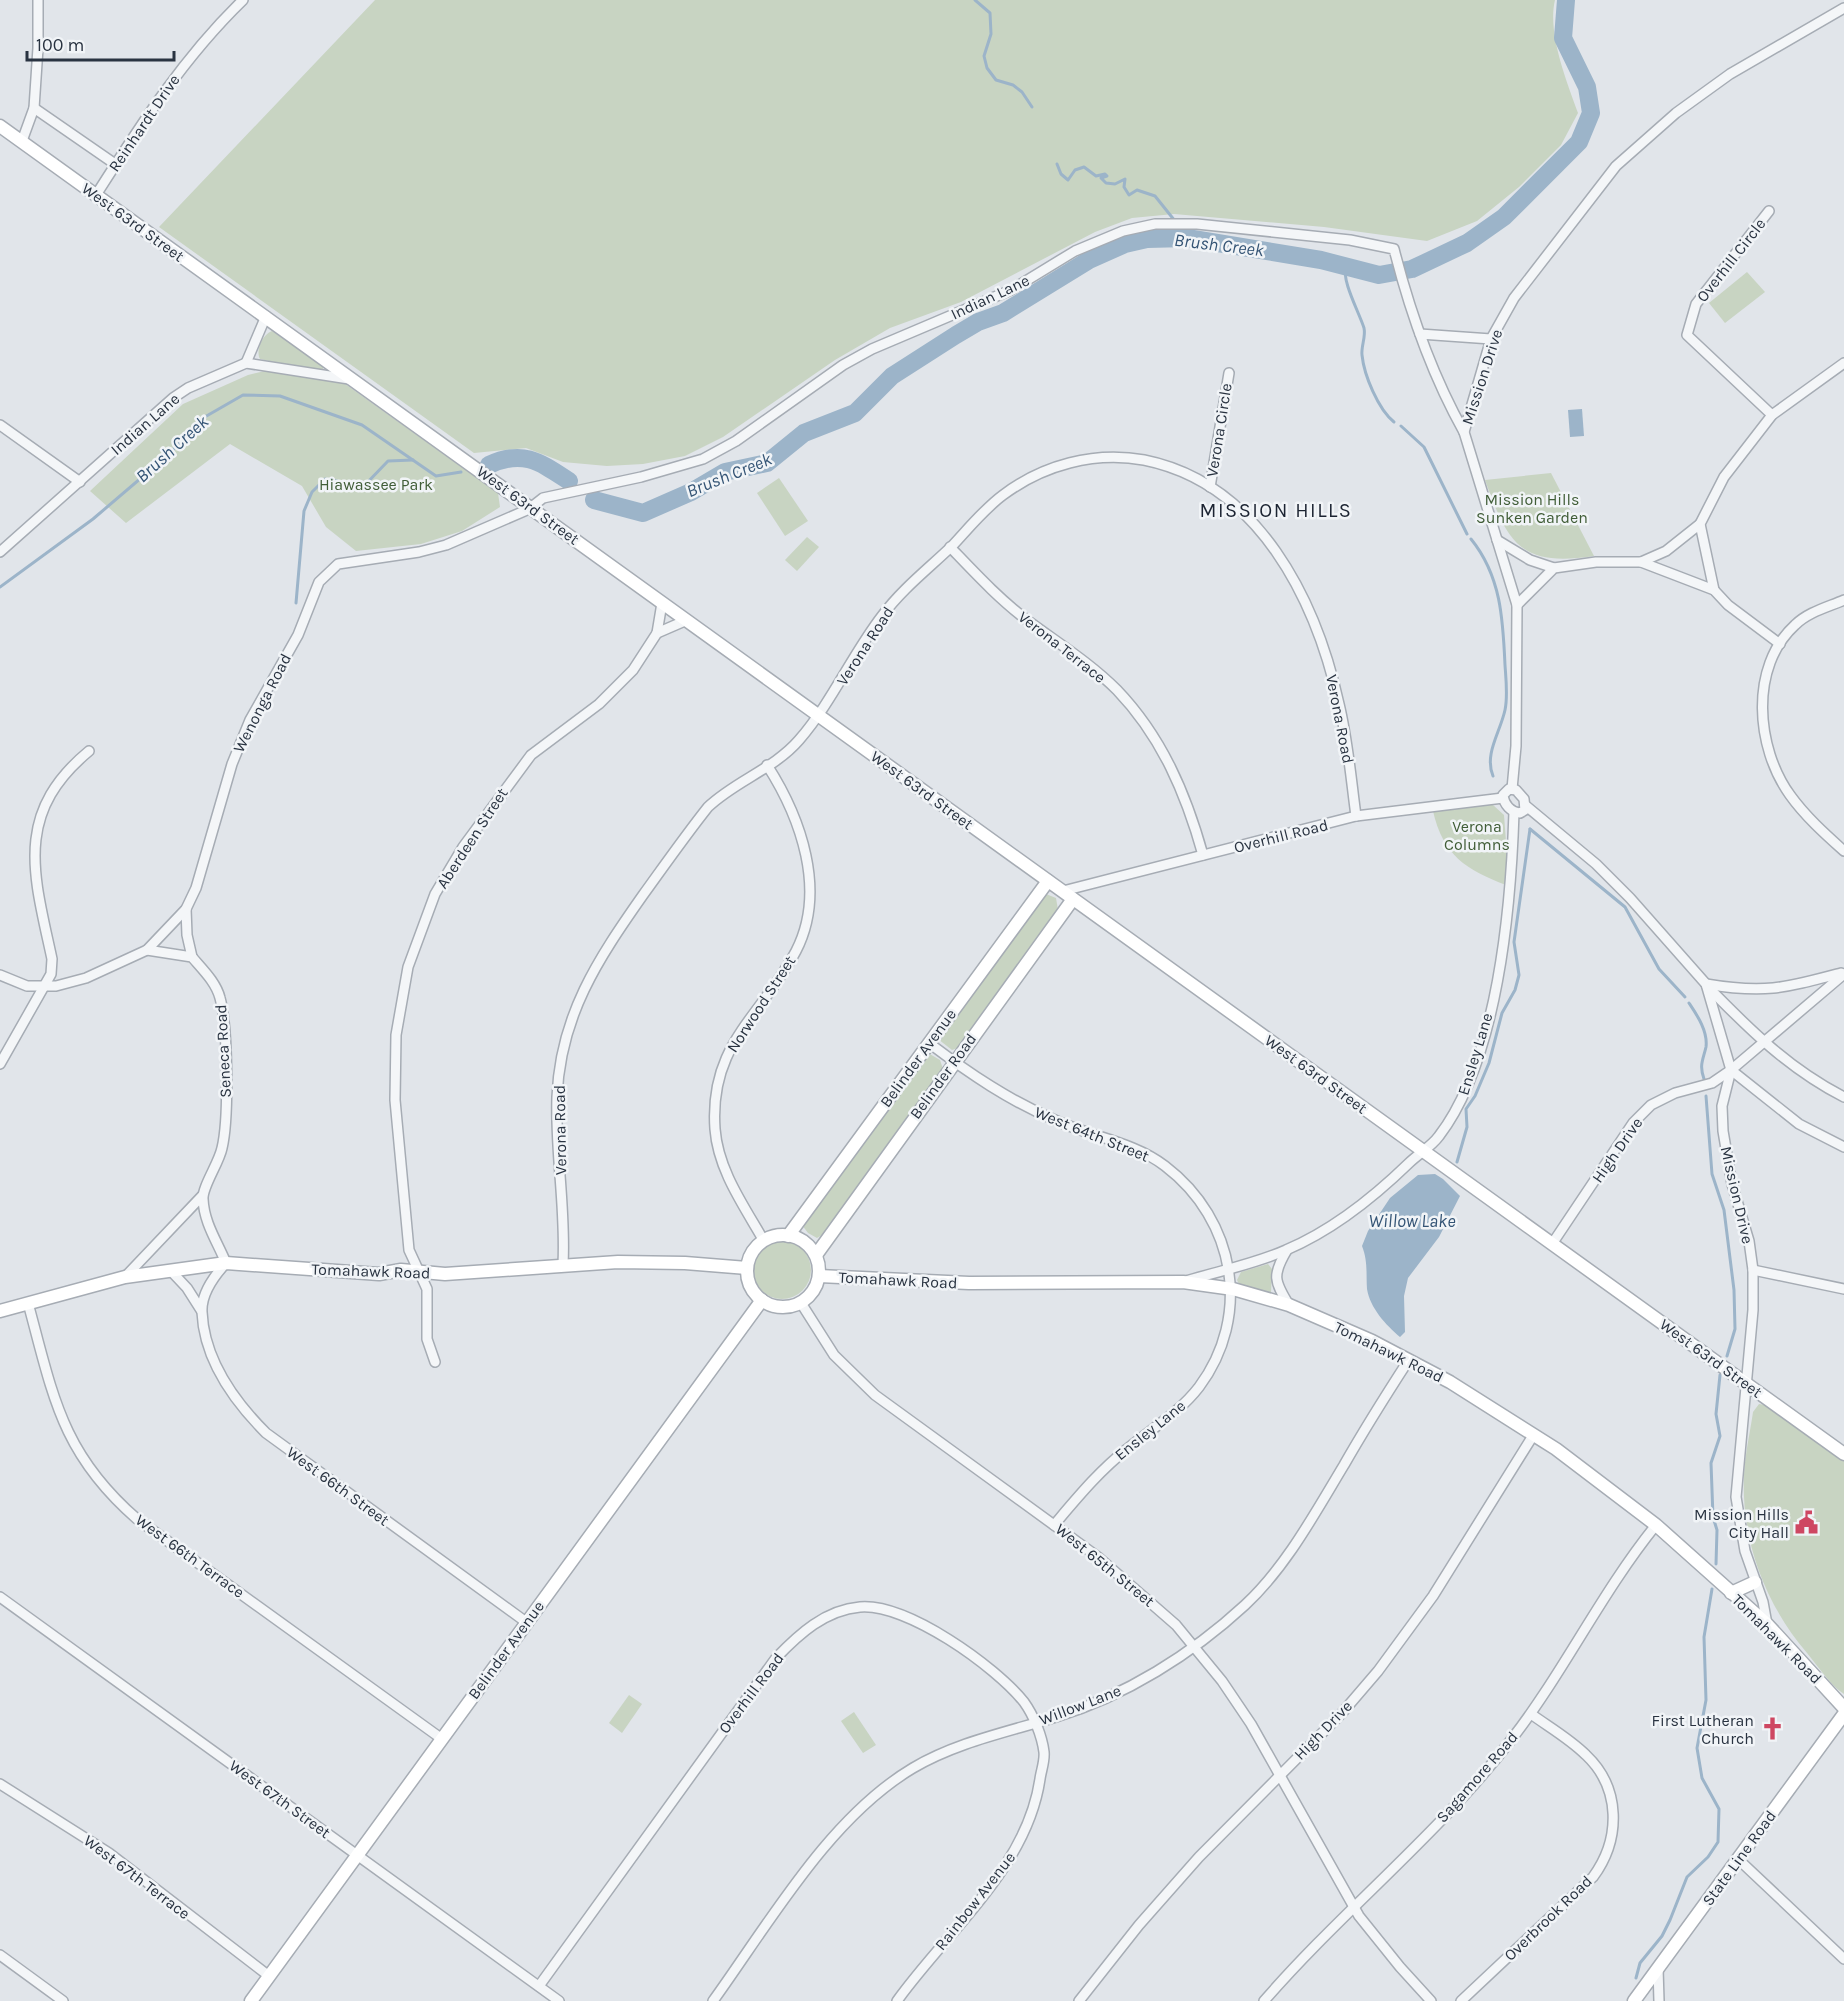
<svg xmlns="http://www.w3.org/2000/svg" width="1844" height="2001" font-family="Karla,sans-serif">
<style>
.green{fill:#c8d4c2}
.water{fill:#9cb4c9}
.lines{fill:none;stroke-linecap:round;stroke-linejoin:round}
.stream{stroke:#9cb4c9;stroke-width:3}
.river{stroke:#9cb4c9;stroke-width:18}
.street-casing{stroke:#a6acb4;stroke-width:12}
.secondary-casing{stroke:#a6acb4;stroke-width:15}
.street{stroke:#f4f6f8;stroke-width:9}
.secondary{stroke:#fff;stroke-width:12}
.labels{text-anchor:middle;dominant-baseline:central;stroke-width:5;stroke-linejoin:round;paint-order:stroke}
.street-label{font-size:16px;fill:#293341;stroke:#f1f4f7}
.park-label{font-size:16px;fill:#405d37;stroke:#f1f4f7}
.poi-label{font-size:16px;fill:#293341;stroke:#f1f4f7;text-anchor:end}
.water-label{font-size:18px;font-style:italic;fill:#345475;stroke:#f1f4f7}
.quarter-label{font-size:20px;letter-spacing:1.5px;fill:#1c2432;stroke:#f1f4f7}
</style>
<rect width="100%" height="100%" fill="#e1e5ea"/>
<g class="green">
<path d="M375 0H1555C1547 33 1567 82 1578 113L1561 145 1519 187 1477 221 1427 241 1324 227 1174 214 1132 218 1095 232 961 302 890 328 835 360 723 437 685 456 643 464 607 466 563 462 526 448 474 453 159 227Z"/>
<path d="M1747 272 1765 292 1725 323 1709 303Z"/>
<path d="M272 331 323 365V369L317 371 260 359C255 350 263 334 272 331Z"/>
<path d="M269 370 341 381 498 493 500 507 462 531 421 544 356 551 326 527 302 486 230 444 126 523 90 491 183 404 248 375Z"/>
<path d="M1551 473 1594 556C1520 567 1508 544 1485 480Z"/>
<path d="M779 478 808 521 785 536 757 493Z"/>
<path d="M807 537 819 547 797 571 785 560Z"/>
<path d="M1485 805H1493L1504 815 1508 868 1506 885C1466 870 1443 855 1433 811Z"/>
<path d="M1046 894 1056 898 1058 910 958 1048 952 1050 938 1039 1043 895Z"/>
<path d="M928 1053 940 1060 943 1069 822 1235 817 1238 808 1233 802 1225Z"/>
<circle cx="782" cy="1270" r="29"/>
<path d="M1268 1264 1272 1269 1271 1293 1239 1284 1237 1280 1241 1272Z"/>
<path d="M1759 1404 1765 1405 1844 1461V1694C1830 1685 1818 1666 1807 1653 1765 1604 1741 1540 1744 1475 1745 1454 1750 1433 1753 1412Z"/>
<path d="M629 1695 642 1704 622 1733 609 1723Z"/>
<path d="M854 1712 876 1745 863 1753 841 1721Z"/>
</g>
<g class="water">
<path d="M1582 409 1584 436 1570 437 1568 410Z"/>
<path d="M1435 1174 1443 1179 1460 1196 1439 1237 1408 1278 1404 1296 1405 1332 1400 1337C1386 1325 1370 1308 1367 1289 1366 1274 1368 1261 1362 1246L1368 1231 1390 1198 1418 1175Z"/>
</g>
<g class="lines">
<g class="stream">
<path d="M975 0 990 13 991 34 984 56 987 68 996 80 1013 85 1022 92 1032 107"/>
<path d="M1057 164 1061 174 1068 180 1075 170 1084 167 1096 176 1105 174 1107 176 1101 178 1106 183 1115 184 1125 179 1124 187 1129 195 1137 190 1155 196 1175 221"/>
<path d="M1179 226 1187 238"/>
<path d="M1346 266C1341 280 1359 312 1364 328 1366 337 1361 346 1362 355 1364 375 1378 409 1394 422"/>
<path d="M1401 426 1424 447 1467 534"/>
<path d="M1471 539C1501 576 1503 619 1505 665 1506 680 1508 696 1505 710 1500 733 1484 754 1493 776"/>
<path d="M0 587 93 519 168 455 203 418 243 395 280 396 362 425 436 476 461 472"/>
<path d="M296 603 304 511 312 492 325 479C339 480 349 486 363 487L388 461 413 460"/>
<path d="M1530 829 1625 907 1659 969 1685 997"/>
<path d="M1689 1003C1697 1015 1708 1031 1706 1047 1703 1060 1699 1065 1704 1079"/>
<path d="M1706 1096 1712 1174 1724 1210 1734 1290 1735 1329 1727 1356"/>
<path d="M1457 1162 1467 1127 1466 1109 1475 1096 1489 1063 1502 1013 1515 990 1519 975 1514 942 1530 829"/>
<path d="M1716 1564 1717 1530 1713 1517 1711 1463 1720 1436 1716 1414 1720 1375"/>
<path d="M1636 1978 1640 1963 1662 1936 1670 1920 1687 1877 1708 1857 1718 1842 1719 1809 1702 1778 1697 1748 1706 1700 1704 1637 1712 1589"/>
</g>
<g class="river">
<path d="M489 465C523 449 540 462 569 481"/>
<path d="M594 500 643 513 691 492 725 472 767 463 804 433 855 413 892 376 956 335 978 322 1003 313 1089 260 1125 244 1147 239 1187 238 1321 260 1379 275 1412 269 1467 243 1504 217 1579 142 1591 113 1587 87 1563 38 1566 0"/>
</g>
<defs>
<g id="street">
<path d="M34 108 115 164"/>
<path d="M22 141 34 108 38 48V0"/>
<path d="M96 195C140 126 183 58 243 0"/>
<path d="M1769 211 1696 304 1687 335 1772 415"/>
<path d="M1420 334 1491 339"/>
<path d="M246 363 266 316"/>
<path d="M0 425 80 482"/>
<path d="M1210 487 1229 373"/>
<path d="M1497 540 1530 560 1554 568"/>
<path d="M950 547C975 573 999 599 1027 620 1058 643 1090 663 1117 690 1162 737 1186 794 1203 855"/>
<path d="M0 552 173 398 188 388 246 363 349 379"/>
<path d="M1641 562 1666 551 1700 524"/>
<path d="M1714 590 1700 524 1724 477 1772 415 1844 363"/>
<path d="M1844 600C1828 607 1808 612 1795 625 1749 667 1756 748 1790 795 1805 816 1825 834 1844 851"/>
<path d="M1517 605 1554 568 1596 562H1641L1714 590 1728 605 1780 644"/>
<path d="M657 633 687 620"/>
<path d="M1509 789 1516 790 1524 799 1525 810 1520 813C1511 812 1504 805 1503 795Z"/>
<path d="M1512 789 1516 746 1517 605 1464 432 1491 339 1514 298 1616 166 1676 113 1730 74 1844 8"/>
<path d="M1525 805 1596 864 1630 898 1706 984 1731 1070 1722 1106 1723 1131 1732 1184 1749 1241 1753 1270V1310L1736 1497 1745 1551 1763 1602 1767 1624"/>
<path d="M1063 891 1356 816 1503 798"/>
<path d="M186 909 187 935 192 957"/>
<path d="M147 950 192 957C202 969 216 982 220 998 228 1027 229 1119 222 1148 219 1163 202 1187 203 1199 204 1223 217 1241 226 1263 215 1275 201 1294 202 1312 204 1359 234 1401 266 1433L526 1622"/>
<path d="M0 975 27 986H56L86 978 147 950 186 909 196 888 232 764 250 720 298 635 319 582 338 564 419 552 446 545 529 509 543 498 641 477 703 459 736 441 843 365 872 349 1011 290 1075 251 1123 231 1155 224H1197L1350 240 1394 249C1410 312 1432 375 1464 432"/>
<path d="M1706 984C1765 994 1785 988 1841 973"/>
<path d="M1707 986C1749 1029 1789 1069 1844 1097"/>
<path d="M929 1043C970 1074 1010 1101 1057 1121 1092 1137 1134 1142 1165 1166 1236 1220 1252 1316 1199 1387 1179 1413 1151 1429 1127 1449 1099 1471 1077 1498 1054 1525"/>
<path d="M0 1064 51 974 52 959C34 875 13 814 89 751"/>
<path d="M1731 1070 1799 1124 1844 1147"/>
<path d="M764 1241C744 1206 718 1170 715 1129 709 1044 761 1017 796 951 827 891 801 818 767 765"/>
<path d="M1552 1244 1633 1123 1651 1105 1675 1093 1712 1083 1731 1070 1844 974"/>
<path d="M1287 1250C1272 1275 1274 1281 1289 1305"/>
<path d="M563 1264C566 1208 555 1153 557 1097 560 1016 598 959 643 895 664 866 685 836 708 807 735 781 774 769 799 740 832 702 852 655 882 616 902 589 928 569 952 546 968 529 984 509 1003 495 1043 465 1094 451 1144 460 1259 483 1316 600 1339 704 1348 741 1351 779 1356 816"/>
<path d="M170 1270 187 1288 201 1310"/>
<path d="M1753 1270 1844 1289"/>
<path d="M125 1277 202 1196"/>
<path d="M1186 1281C1219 1271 1255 1264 1286 1250 1331 1231 1374 1197 1409 1163 1418 1154 1431 1147 1439 1136 1498 1059 1511 907 1514 812"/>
<path d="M28 1303C53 1395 61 1453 137 1519L442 1739"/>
<path d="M801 1303 834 1355 875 1395 1098 1557 1176 1625 1222 1681 1251 1724 1359 1916 1400 1967 1431 2001"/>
<path d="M435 1362 427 1339V1289L409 1250 395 1100 396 1035 408 967 435 894 463 847 531 755 599 704 633 670 657 633 662 603"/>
<path d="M0 1597 559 2001"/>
<path d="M0 1784 109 1853 269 1976"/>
<path d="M1738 1859 1844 1959"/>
<path d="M0 1955 63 2001"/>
<path d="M1658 1968 1659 2001"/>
<path d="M539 1986 776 1658C799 1634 825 1610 860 1607 907 1603 995 1666 1024 1702 1034 1716 1042 1736 1044 1752 1045 1761 1041 1771 1040 1779 1027 1868 947 1931 897 2001"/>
<path d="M713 2001C770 1922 829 1818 913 1768 957 1742 1008 1732 1056 1717 1125 1696 1192 1654 1245 1605 1286 1567 1315 1513 1344 1465 1364 1430 1386 1395 1408 1361"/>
<path d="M1079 2001 1139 1925 1199 1857 1342 1713 1378 1671 1433 1596 1534 1434"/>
<path d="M1264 2001C1342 1911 1438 1835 1511 1740 1564 1672 1601 1593 1656 1525"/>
<path d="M1461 2001 1593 1877C1621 1839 1621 1788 1586 1755 1570 1739 1549 1727 1531 1714"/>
</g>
<g id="secondary">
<path d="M0 126 1844 1454"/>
<circle cx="783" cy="1271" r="36"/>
<path d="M788 1236 1048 881"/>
<path d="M816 1255 1073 899"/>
<path d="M819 1276 969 1283 1183 1282 1233 1289 1289 1305 1372 1341 1450 1382 1556 1449 1656 1525 1767 1624 1844 1708"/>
<path d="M0 1311 125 1277 226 1263 379 1274 401 1270 445 1274 618 1262 685 1263 747 1268"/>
<path d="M1731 1593 1755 1582"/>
<path d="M251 2001 762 1300"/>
<path d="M1634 2001 1844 1714"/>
</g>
</defs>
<use href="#street" class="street-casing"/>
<use href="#secondary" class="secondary-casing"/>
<use href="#street" class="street"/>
<use href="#secondary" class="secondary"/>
</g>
<defs>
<symbol id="civic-bare" viewBox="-9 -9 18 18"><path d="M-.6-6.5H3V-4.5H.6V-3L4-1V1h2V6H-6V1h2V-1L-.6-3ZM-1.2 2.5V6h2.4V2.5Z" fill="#ce4762" stroke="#f1f4f7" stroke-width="2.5" paint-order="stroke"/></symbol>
<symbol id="church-bare" viewBox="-9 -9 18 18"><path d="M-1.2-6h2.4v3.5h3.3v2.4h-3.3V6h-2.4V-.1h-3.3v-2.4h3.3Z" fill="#ce4762" stroke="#f1f4f7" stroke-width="2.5" paint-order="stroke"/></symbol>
</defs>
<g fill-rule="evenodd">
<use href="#civic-bare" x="1790" y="1506" width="33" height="33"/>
<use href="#church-bare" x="1756" y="1712" width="33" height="33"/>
</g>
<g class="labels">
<g class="street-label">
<text transform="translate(144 123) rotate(-56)">Reinhardt Drive</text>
<text transform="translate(133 222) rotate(36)">West 63rd Street</text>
<text transform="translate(1731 260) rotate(-52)">Overhill Circle</text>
<text transform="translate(990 297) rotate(-25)">Indian Lane</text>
<text transform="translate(1482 377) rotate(-72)">Mission Drive</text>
<text transform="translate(145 424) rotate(-41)">Indian Lane</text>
<text transform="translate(1219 430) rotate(-81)">Verona Circle</text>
<text transform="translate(528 505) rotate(36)">West 63rd Street</text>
<text transform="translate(865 646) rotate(-57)">Verona Road</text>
<text transform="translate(1062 647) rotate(38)">Verona Terrace</text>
<text transform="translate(262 703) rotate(-63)">Wenonga Road</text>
<text transform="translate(1340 719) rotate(79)">Verona Road</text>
<text transform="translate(922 790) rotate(36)">West 63rd Street</text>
<text transform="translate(1281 836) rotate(-14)">Overhill Road</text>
<text transform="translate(472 838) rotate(-57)">Aberdeen Street</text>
<text transform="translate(761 1004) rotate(-57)">Norwood Street</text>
<text transform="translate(223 1051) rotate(-93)">Seneca Road</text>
<text transform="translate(1475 1054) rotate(-73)">Ensley Lane</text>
<text transform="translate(918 1058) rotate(-54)">Belinder Avenue</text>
<text transform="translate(1316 1074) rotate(36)">West 63rd Street</text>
<text transform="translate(943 1076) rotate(-54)">Belinder Road</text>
<text transform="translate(560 1130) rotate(-91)">Verona Road</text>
<text transform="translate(1092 1134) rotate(22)">West 64th Street</text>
<text transform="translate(1617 1150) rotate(-55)">High Drive</text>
<text transform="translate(1737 1195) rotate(77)">Mission Drive</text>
<text transform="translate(371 1271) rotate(2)">Tomahawk Road</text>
<text transform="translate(898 1280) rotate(3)">Tomahawk Road</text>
<text transform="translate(1389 1352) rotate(26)">Tomahawk Road</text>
<text transform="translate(1711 1358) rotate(36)">West 63rd Street</text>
<text transform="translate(1150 1430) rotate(-39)">Ensley Lane</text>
<text transform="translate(338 1486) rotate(36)">West 66th Street</text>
<text transform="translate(190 1556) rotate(36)">West 66th Terrace</text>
<text transform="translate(1105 1565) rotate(39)">West 65th Street</text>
<text transform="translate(1777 1639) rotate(45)">Tomahawk Road</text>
<text transform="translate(506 1650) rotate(-54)">Belinder Avenue</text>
<text transform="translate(751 1693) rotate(-53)">Overhill Road</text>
<text transform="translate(1080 1705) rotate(-21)">Willow Lane</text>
<text transform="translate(1323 1730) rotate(-46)">High Drive</text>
<text transform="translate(1477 1777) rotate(-49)">Sagamore Road</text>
<text transform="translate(280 1799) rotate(36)">West 67th Street</text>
<text transform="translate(1739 1858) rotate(-54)">State Line Road</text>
<text transform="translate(137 1877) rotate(37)">West 67th Terrace</text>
<text transform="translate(975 1901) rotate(-52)">Rainbow Avenue</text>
<text transform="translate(1548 1918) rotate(-44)">Overbrook Road</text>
</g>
<g class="park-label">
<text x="376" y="484">Hiawassee Park</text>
<text x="1532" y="499">Mission Hills<tspan x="1532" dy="18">Sunken Garden</tspan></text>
<text x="1477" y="826">Verona<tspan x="1477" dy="18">Columns</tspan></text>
</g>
<g class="poi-label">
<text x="1789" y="1514">Mission Hills<tspan x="1789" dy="18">City Hall</tspan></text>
<text x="1754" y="1720">First Lutheran<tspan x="1754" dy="18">Church</tspan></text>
</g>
<g class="water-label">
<text transform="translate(1219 245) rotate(7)">Brush Creek</text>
<text transform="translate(172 449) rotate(-42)">Brush Creek</text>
<text transform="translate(729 475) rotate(-22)">Brush Creek</text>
<text x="1412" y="1221">Willow Lake</text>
</g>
<g class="quarter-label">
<text x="1276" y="510">MISSION HILLS</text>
</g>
</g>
<path d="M27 51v9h147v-9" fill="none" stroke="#293341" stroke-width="3"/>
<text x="36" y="51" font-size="18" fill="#293341" stroke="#f1f4f7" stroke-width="4.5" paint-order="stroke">100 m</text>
</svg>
